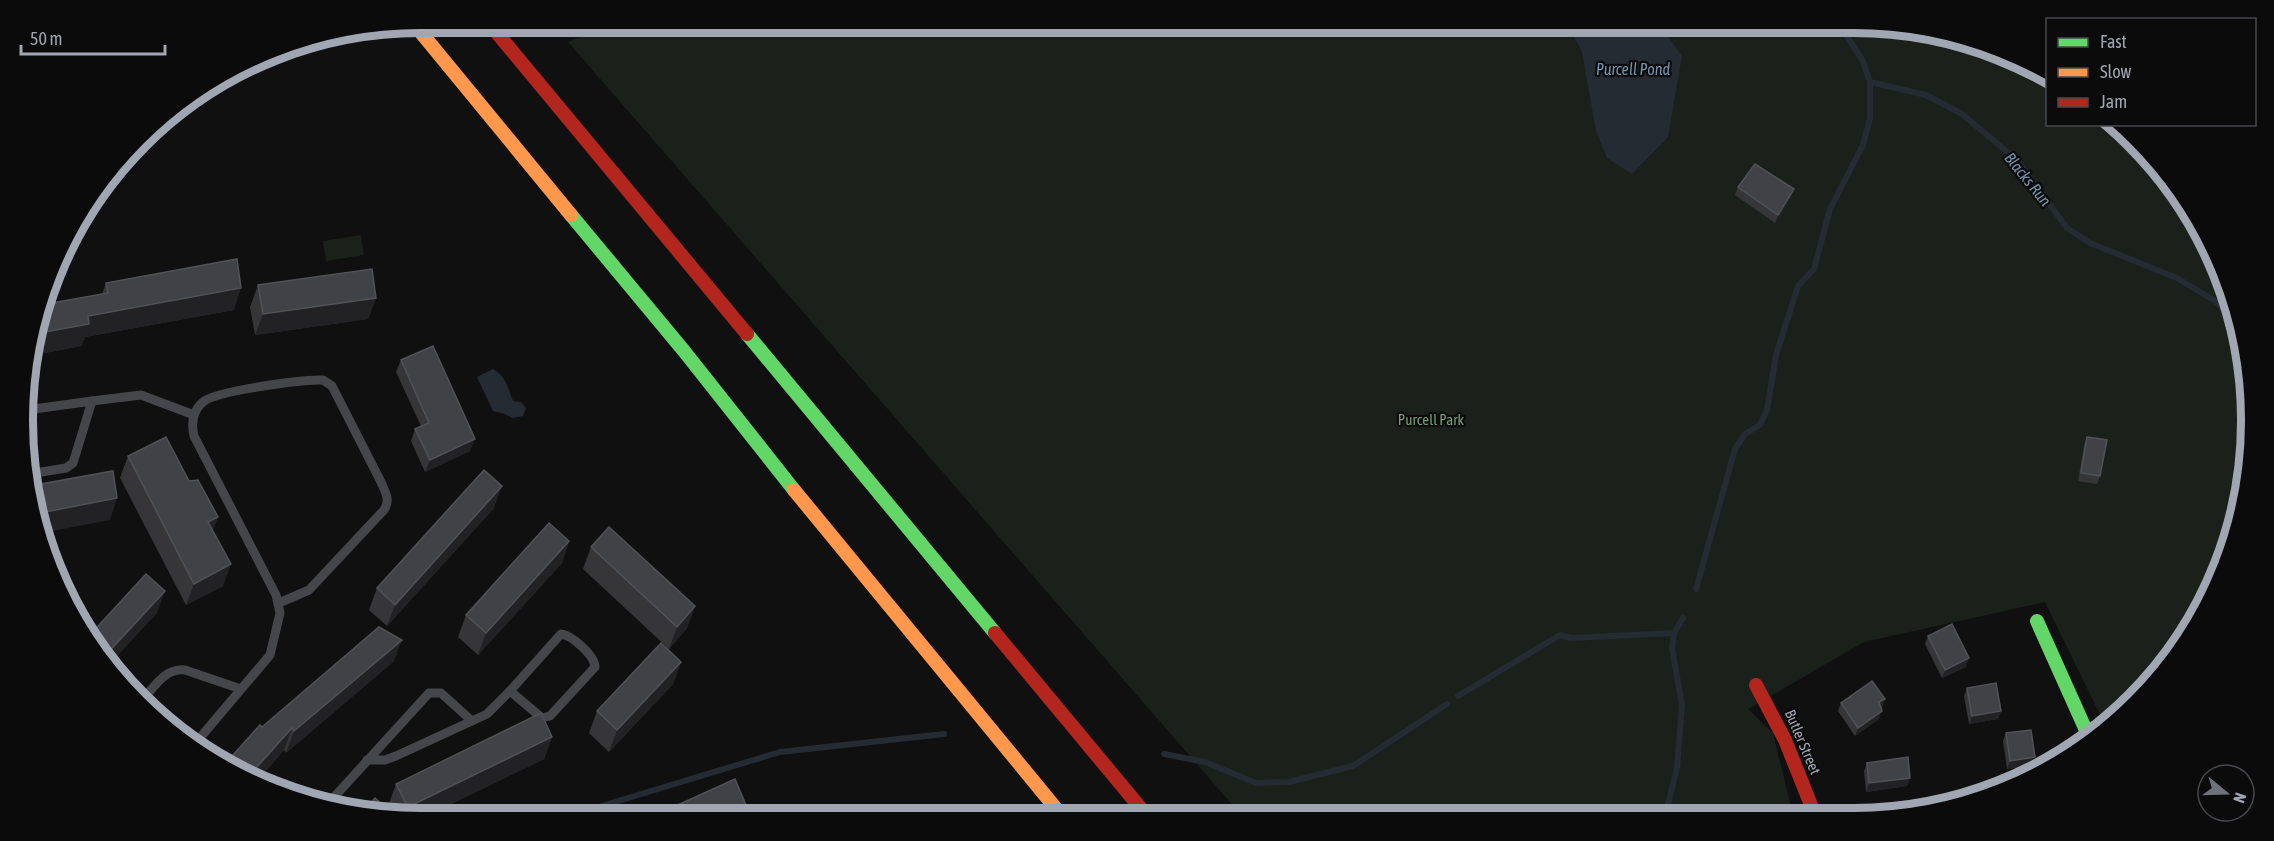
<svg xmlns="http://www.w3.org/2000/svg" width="2274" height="841" font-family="'Asap Condensed',sans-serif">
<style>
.green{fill:#1a211b}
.water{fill:#242b32}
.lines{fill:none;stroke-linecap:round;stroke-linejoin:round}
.stream{stroke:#242b32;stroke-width:6}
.lane{stroke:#454649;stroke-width:9}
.fast{stroke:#63d668;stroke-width:14}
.slow{stroke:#ff974d;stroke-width:14}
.jam{stroke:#b3261e;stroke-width:14}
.wall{fill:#363639}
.shaded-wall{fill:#222224}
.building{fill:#414246;stroke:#505257;stroke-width:1.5}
.labels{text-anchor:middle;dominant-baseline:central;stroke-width:4.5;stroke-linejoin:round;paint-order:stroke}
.park-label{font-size:15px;fill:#779e79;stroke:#0b0b0c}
.street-label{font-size:15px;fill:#a0a6b2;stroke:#0b0b0c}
.water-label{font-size:16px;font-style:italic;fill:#7694af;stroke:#0b0b0c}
.rim{fill:none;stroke:#a0a6b2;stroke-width:8}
</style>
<rect width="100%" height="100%" fill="#101011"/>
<g class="green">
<path d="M622 22H1853L1957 36 2030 64 2047 75 2048 124 2117 125 2153 158 2198 222 2230 293 2248 369 2251 447 2238 524 2185 641 2116 719 2106 727 2045 602 1864 642 1748 709 1773 733 1793 815 1243 817 568 42Z"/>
<path d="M361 235 364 255 326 261 323 241Z"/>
</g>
<g class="water">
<path d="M1567 23H1658L1682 56 1668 137 1632 174 1607 158 1596 131 1582 52Z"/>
<path d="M493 369C506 376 508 388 513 401L521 402 526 408 523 416 512 418 505 414 493 411 477 377Z"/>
</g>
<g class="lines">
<g class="stream">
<path d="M1837 22 1862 59 1870 82 1926 95 1962 114 2017 160 2067 228 2090 243 2177 278 2215 301 2237 323"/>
<path d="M1696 589 1735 449 1745 434 1760 425 1767 410 1776 355 1798 286 1814 269 1830 209 1863 145 1870 118V82"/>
<path d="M1458 696 1560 635 1571 638 1674 633"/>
<path d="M1164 754 1205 762 1256 783 1289 782 1353 766 1447 704"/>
<path d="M1665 816 1677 768 1682 705 1672 648 1674 633 1683 618"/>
<path d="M562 818 780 752 944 734"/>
</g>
<g class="lane">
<path d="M92 401 141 395 194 415"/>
<path d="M27 410 92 401 73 463 66 468 29 474"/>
<path d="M561 634C572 635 595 656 595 667L550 716 542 718 510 691Z"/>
<path d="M143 699C155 686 165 668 185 670L241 689"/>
<path d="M193 746 270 655 280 613 276 595 194 436C191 424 193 410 203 402 215 391 304 379 323 380L332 386 381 482C385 492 391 500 384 510L309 590 279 603"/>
<path d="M367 760H385L396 756 487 714 510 691"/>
<path d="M326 806 429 693H441L472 721"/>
</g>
<g class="fast">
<path d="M571 215 684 351 794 490"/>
<path d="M747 334 995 633"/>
<path d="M2037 621 2089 737"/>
</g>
<g class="slow">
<path d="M414 24 571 215"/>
<path d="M794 490 1063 817"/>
</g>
<g class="jam">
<path d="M488 22 747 334"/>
<path d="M995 633 1148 817"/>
<path d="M1756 685 1785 740 1815 815"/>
</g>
</g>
<g class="wall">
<path d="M1738 187 1791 197 1775 223 1735 195Z"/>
<path d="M106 283 234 310 85 337 81 346 29 356 41 305 102 294Z"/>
<path d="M258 285 376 298 368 319 255 335 250 307Z"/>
<path d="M401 360 470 451 425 472 411 441 415 429 421 426 396 372Z"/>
<path d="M2087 437 2100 476 2097 484 2078 481 2084 445Z"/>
<path d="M128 456 213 530 223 586 186 605 120 478Z"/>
<path d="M494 508 387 626 369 610 377 588Z"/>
<path d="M569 541 562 563 478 655 458 637 466 615Z"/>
<path d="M591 547 695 606 687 628 669 649 583 569Z"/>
<path d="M1928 636 1966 667 1942 678 1925 644Z"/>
<path d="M394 661 286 753 284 750 256 782 244 777 262 727Z"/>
<path d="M681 662 673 684 609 752 589 733 597 711Z"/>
<path d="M1967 688 2001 711 1998 719 1969 724 1964 696Z"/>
<path d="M1841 703 1882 708H1881L1879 719 1855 736 1838 711Z"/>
<path d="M2006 733 2032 765 2007 769 2003 741Z"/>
<path d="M552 737 544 759 422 818 364 811 392 814 388 806 396 784Z"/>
<path d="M1867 763 1910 778 1907 786 1866 792 1864 771Z"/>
</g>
<g class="shaded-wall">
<path d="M1794 189 1791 197 1775 223 1778 215Z"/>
<path d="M241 288 234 310 85 337 81 346 29 356 34 334 88 316Z"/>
<path d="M376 298 368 319 255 335 263 314Z"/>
<path d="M475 439 470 451 425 472 430 460Z"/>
<path d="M502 486 494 508 387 626 395 605Z"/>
<path d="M117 498 110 520 41 533 35 514Z"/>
<path d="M218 517 210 539 208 522Z"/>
<path d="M569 541 562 563 478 655 486 633Z"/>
<path d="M231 564 223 586 186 605 194 584Z"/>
<path d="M165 591 157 613 110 664 104 657Z"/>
<path d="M695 606 687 628 669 649 677 627Z"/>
<path d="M402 640 394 661 286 753 294 731Z"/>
<path d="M1969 658 1966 667 1942 678 1945 670Z"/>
<path d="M681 662 673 684 609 752 617 730Z"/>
<path d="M1885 699 1882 708 1876 710 1879 702Z"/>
<path d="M1882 711 1879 719 1855 736 1858 728Z"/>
<path d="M2001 711 1998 719 1969 724 1972 716Z"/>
<path d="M292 728 284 750 256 782 247 778Z"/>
<path d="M552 737 544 759 422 818 405 816 408 807Z"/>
<path d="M2035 757 2032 765 2007 769 2010 761Z"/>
<path d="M1910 778 1907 786 1866 792 1869 783Z"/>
<path d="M746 805 742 818H718Z"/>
</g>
<g class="building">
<path d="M1755 164 1794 189 1778 215 1738 187Z"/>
<path d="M237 259 241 288 88 316 89 324 34 334 41 305 108 293 106 283Z"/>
<path d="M372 269 376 298 263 314 258 285Z"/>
<path d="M433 346 475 439 430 460 415 429 429 423 401 360Z"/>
<path d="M166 437 189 481 198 480 218 517 208 522 231 564 194 584 128 456Z"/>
<path d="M2087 437 2107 440 2100 476 2081 473Z"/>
<path d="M484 470 502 486 395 605 377 588Z"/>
<path d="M113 471 117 498 35 514 30 498V486Z"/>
<path d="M549 523 569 541 486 633 466 615Z"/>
<path d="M609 527 695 606 677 627 591 547Z"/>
<path d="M146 574 165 591 104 657 89 641 87 638Z"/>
<path d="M1952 624 1969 658 1945 670 1928 636Z"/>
<path d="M379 627 402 640 294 731 292 728 247 778 224 765 260 725 262 727Z"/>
<path d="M661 643 681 662 617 730 597 711Z"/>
<path d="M1872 681 1885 699 1879 702 1882 711 1858 728 1841 703Z"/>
<path d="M1996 683 2001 711 1972 716 1967 688Z"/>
<path d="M541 713 552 737 408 807 396 784Z"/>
<path d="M2031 730 2035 757 2010 761 2006 733Z"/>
<path d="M1908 757 1910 778 1869 783 1867 763Z"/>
<path d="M735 779 746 805 718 818H649Z"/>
<path d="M375 798 394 815 364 811Z"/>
<path d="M1909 811V814L1906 815H1881V812Z"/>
</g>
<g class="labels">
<g class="park-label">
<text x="1431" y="419">Purcell Park</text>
</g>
<g class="street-label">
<text transform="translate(1803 742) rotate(67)">Butler Street</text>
</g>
<g class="water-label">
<text x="1633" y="69">Purcell Pond</text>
<text transform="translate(2028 179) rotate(51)">Blacks Run</text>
</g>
</g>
<path d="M0 0H2274V841H0ZM420 33H1854A387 387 0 0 1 2241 420V421A387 387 0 0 1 1854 808H420A387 387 0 0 1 33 421V420A387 387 0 0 1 420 33Z" fill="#0b0b0c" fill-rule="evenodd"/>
<path class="rim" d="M420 33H1854A387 387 0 0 1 2241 420V421A387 387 0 0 1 1854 808H420A387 387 0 0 1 33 421V420A387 387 0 0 1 420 33Z"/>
<rect x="2046" y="18" width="210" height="108" fill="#0b0b0c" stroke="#47494e" stroke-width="1.5"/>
<rect x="2058" y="38" width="30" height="9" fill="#63d668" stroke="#47494e" stroke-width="1.5"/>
<text x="2100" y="48" font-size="18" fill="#a0a6b2">Fast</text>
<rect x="2058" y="68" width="30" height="9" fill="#ff974d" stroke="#47494e" stroke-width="1.5"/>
<text x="2100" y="78" font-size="18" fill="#a0a6b2">Slow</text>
<rect x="2058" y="98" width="30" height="9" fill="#b3261e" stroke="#47494e" stroke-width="1.5"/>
<text x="2100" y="108" font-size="18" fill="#a0a6b2">Jam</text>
<g transform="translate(2226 793) rotate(109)"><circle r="28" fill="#0b0b0c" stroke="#47494e" stroke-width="1.5"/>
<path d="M0-4.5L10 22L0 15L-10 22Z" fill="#6e727a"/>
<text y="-9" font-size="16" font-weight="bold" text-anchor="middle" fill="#a0a6b2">N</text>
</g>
<path d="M21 45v9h144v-9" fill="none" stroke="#a0a6b2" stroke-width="3"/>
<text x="30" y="45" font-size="18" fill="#a0a6b2" stroke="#0b0b0c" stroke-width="4.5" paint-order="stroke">50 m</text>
</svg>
